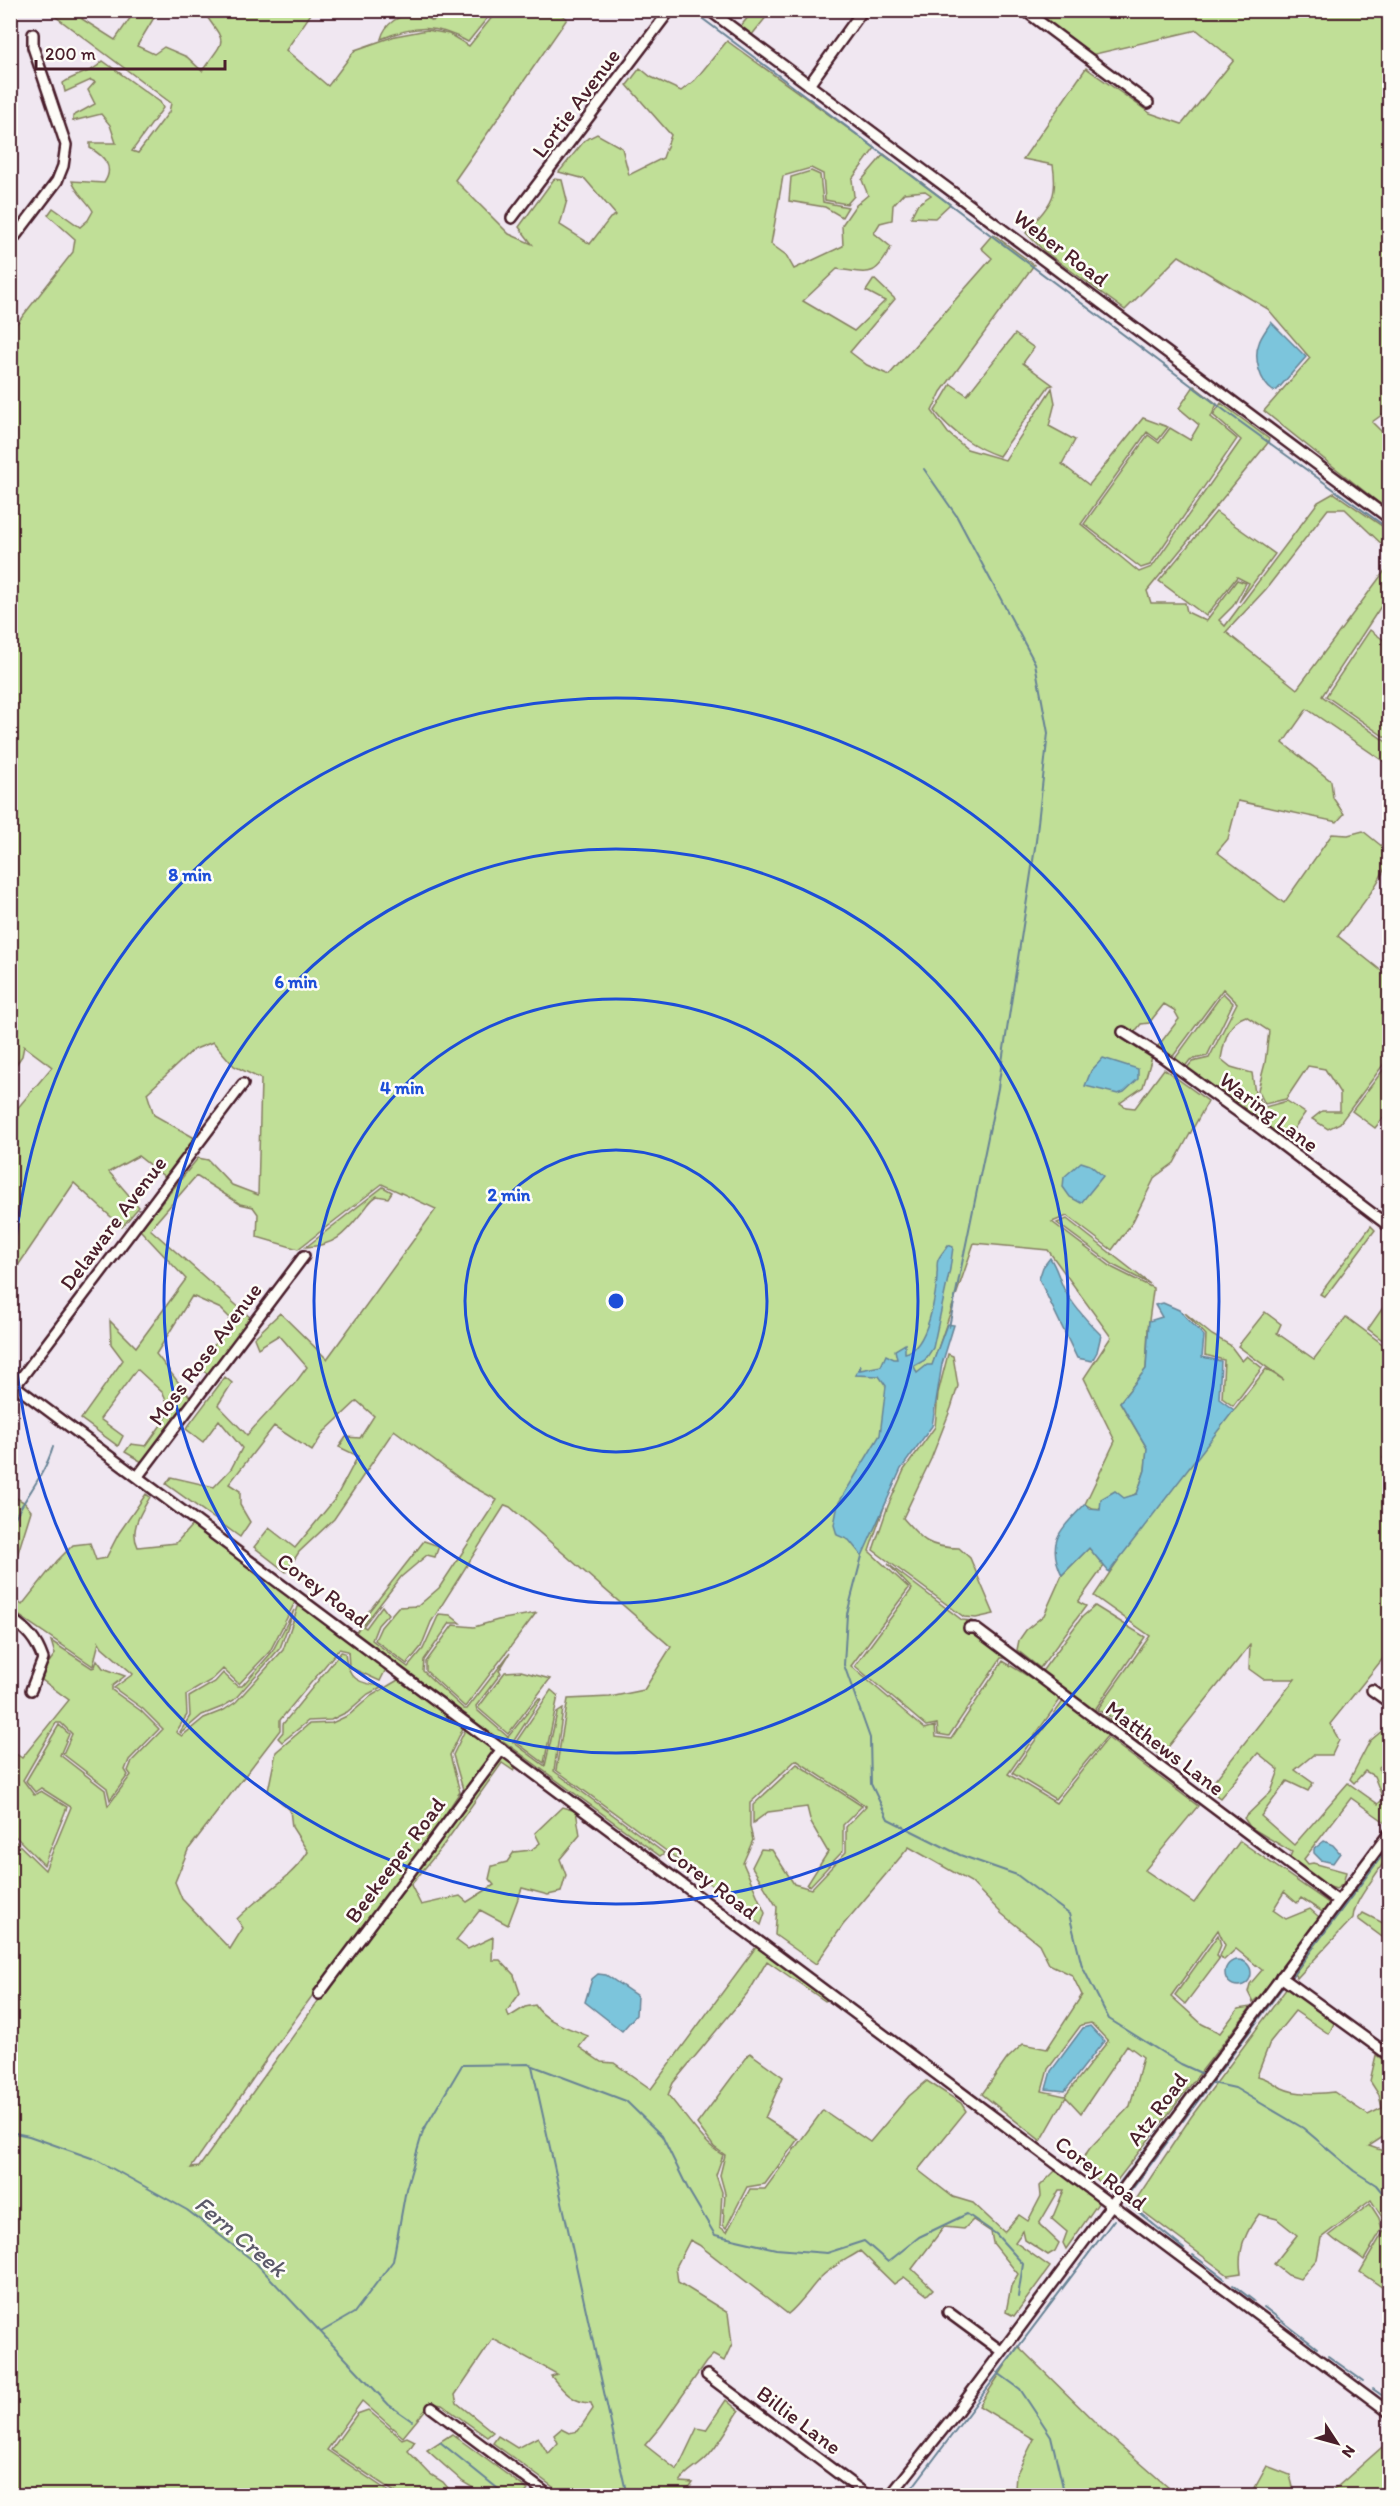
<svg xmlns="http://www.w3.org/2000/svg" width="1400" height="2506" font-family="Itim,sans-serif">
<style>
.green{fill:#c0df97;stroke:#857f61;stroke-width:1.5;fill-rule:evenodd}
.water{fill:#7bc5dc;stroke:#678395;stroke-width:1.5}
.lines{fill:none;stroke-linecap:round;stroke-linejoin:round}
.stream{stroke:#678395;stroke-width:2}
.minor-casing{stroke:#4a1f2b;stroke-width:14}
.minor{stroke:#fdfcf7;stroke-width:9}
.ring{fill:none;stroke:#1d4ed8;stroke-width:3}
.labels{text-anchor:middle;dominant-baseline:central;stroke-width:5;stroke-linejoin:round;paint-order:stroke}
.street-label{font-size:22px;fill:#4a1f2b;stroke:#fdfcf7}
.water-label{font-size:24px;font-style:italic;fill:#5b5969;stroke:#fdfcf7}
.centre{fill:#1d4ed8;stroke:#fdfcf7;stroke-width:3}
.ring-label{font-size:18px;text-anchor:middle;font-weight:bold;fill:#1d4ed8;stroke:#fdfcf7;stroke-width:5;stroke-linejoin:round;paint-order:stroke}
</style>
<rect width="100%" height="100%" fill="#f0e7f1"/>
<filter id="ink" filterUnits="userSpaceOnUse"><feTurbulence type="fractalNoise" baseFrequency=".0167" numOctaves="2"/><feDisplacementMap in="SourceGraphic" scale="12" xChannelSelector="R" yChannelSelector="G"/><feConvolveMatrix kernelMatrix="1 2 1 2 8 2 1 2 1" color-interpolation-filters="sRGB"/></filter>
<g filter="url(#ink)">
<g class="green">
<path d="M48 11H88L82 19 115 40 135 11H158L137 46 154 54 164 47 187 57 202 71C227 36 227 46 203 11H313L286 50 328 86 355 50 395 36 427 30 449 34 469 46 497 11H557L567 19 455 180 509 234 532 244 519 227 554 179 562 180 567 200 560 225 590 244 610 218 616 215 585 179 559 172 585 140 597 134 622 148 629 175 663 158 671 135 627 85 640 68 651 77 681 91 695 80 727 41 875 148 852 179 854 196 847 204 825 200 823 174 811 168 783 176 771 244 786 255 794 269 843 246 842 225 855 206 868 195 862 180 884 154 950 204 935 218 911 217 917 205 931 195 925 191 904 193 893 205 892 220 880 223 874 233 891 247C875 279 869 273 837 269L803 301 854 331 885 301 866 291 874 279 895 299 850 352 867 365 889 375 992 258 981 248 993 234 1034 265 941 392 932 411 948 433 967 449 1005 460 1052 388 1055 403 1049 426 1075 440 1062 464 1089 485 1143 418 1168 427 1158 440 1147 432 1081 524 1139 572 1152 567 1241 440 1213 415 1221 403 1269 439 1267 444 1147 591 1151 603H1185L1187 612 1206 621 1237 580 1246 583 1233 606 1219 620 1225 626 1318 502 1334 493 1389 531V551L1345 509H1328L1266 589 1226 632 1297 689 1389 565V594L1322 696 1389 744V765L1307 709 1283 743 1331 781 1333 798 1344 814 1337 822 1238 801 1228 839 1217 852 1284 903 1332 834 1348 835 1363 831 1389 852C1389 875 1352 917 1338 936L1389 977V1057L1340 1123 1328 1129 1312 1119 1322 1111H1340V1093L1325 1069 1308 1066 1286 1099 1265 1104 1258 1090 1265 1063 1269 1031 1246 1016C1227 1022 1224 1043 1221 1059L1231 1067 1252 1073 1257 1107 1250 1116 1186 1069 1192 1062 1209 1058 1237 1003 1223 989 1171 1059 1155 1050 1179 1019 1174 1010 1164 1004 1149 1023 1141 1024 1133 1034 1122 1028 1119 1036 1152 1057 1143 1087 1120 1103 1126 1107 1135 1108 1164 1069 1208 1101 1174 1163 1155 1177 1132 1223 1112 1250 1067 1216 1052 1222 1113 1268 1153 1288V1291L1148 1328 1146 1369 1120 1402 1147 1448 1145 1470 1137 1494C1121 1498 1100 1517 1085 1504L1115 1441 1084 1378 1111 1337 1048 1250 974 1243 869 1551 909 1588 851 1666 925 1729 935 1726 936 1737 951 1739 1003 1661 1062 1697 1008 1774 1056 1803 1108 1738 1198 1806 1145 1870 1194 1903 1240 1841 1330 1904 1324 1913 1301 1898 1297 1903 1284 1892 1273 1910 1286 1919 1310 1909 1319 1917 1267 1989 1253 2002 1248 1992 1250 1984 1262 1970 1236 1949 1224 1960 1220 1956 1225 1945 1218 1930 1171 1996 1202 2024 1220 2033 1238 2009 1251 2007 1109 2191 1079 2164 1090 2148 1130 2106 1143 2057 1127 2045 1081 2113 1066 2097 1041 2141 982 2094 1007 2059 1023 2044 1047 2049 1082 1995 1072 1975 1049 1964 1039 1944 1002 1914 971 1882 909 1847 843 1925 816 1964 775 1935 777 1907 752 1867 761 1849 772 1850 794 1884 811 1889 846 1852V1827L866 1806 796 1760 750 1803V1827L753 1840 743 1863 765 1913 761 1925 695 1872 556 1770 568 1699 610 1697 644 1690 671 1647 510 1507 505 1505 431 1622 421 1647 407 1664 375 1640 381 1627 398 1607 418 1606 439 1588 497 1500 466 1483 394 1430 334 1519 299 1552 286 1572 254 1547 269 1528 295 1548 335 1499 358 1456 339 1447 346 1437 360 1438 374 1416 357 1401 324 1432 312 1451 274 1426 229 1484 240 1491V1505L250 1522 240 1537 166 1484 171 1477 214 1487 231 1469 242 1448 219 1420 203 1442 186 1429 225 1377 232 1383 218 1405 247 1435 296 1382 307 1367 279 1335 258 1348 254 1338 280 1313 327 1359 436 1209 382 1184 298 1249 257 1237 258 1214 253 1207 240 1204 196 1176 150 1229 251 1318 208 1374 200 1369 230 1318 221 1309 192 1296 156 1354 190 1397 142 1462 125 1452 131 1444 146 1446 171 1411 163 1393 137 1369 100 1419 123 1436 118 1446 81 1419 123 1360 111 1344 110 1321 136 1347 186 1279 140 1230 198 1158 208 1160 232 1185 258 1195 261 1079 234 1066 213 1042 193 1050 147 1093 154 1115 200 1141 165 1177 138 1156 109 1172 139 1207 122 1227 74 1183 11 1276V1116L52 1067 24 1046 22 1056 11 1072V331L73 252 75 239 48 215 53 208 80 227 88 220 93 211C87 200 76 193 72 181L104 183C115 167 104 156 90 148V143H116L110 125 101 114 73 121V116L95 104 88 90 95 82 91 80 65 92 63 83C77 73 91 74 103 61L160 102 163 108 132 151 138 153 169 112 171 103ZM1091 2023 1108 2041 1065 2096 1042 2091 1048 2069 1081 2025Z"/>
<path d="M415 11 433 21 440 11H493L468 42C437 24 415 25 381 39 385 22 400 16 415 11Z"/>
<path d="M753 11H771L751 36 740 27Z"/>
<path d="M1032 11H1389L1390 409 1372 422 1389 439V511L1264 411 1310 358 1268 309 1179 256 1125 310 1044 251 1026 233C1047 205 1059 203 1053 165L1023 159 1086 68 1150 113 1182 124 1234 60 1197 30 1091 55Z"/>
<path d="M811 171 820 175 823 202 848 207 842 217 825 207 789 201 791 177Z"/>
<path d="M1015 334 1034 348 1023 363 1053 385 1049 386 999 456C975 448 950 431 935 411L951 384 967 395Z"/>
<path d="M1194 386 1217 404 1211 417 1237 439 1150 565 1141 568 1084 524 1148 435 1159 443 1170 428 1190 440 1199 425 1179 408Z"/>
<path d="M1216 512 1275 554 1239 602 1249 583 1237 577 1206 616 1159 581Z"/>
<path d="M1370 630 1389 644V740L1326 696Z"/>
<path d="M1223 993 1233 1003 1207 1056 1190 1060 1184 1068 1174 1060Z"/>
<path d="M1389 1062V1123L1383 1118 1375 1128 1352 1111Z"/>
<path d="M1258 1097 1265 1107 1287 1101 1305 1113 1283 1144 1252 1118 1260 1108Z"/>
<path d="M383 1187 392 1192 388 1198 377 1196C370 1200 369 1204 364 1210 345 1233 338 1245 306 1247Z"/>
<path d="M1067 1219 1150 1284 1115 1266 1057 1223Z"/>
<path d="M1371 1226 1375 1230 1325 1297 1320 1294Z"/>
<path d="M1389 1299V1345L1368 1329Z"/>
<path d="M1265 1312 1281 1324 1277 1333 1314 1359 1346 1317 1389 1349V1447L1383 1458 1390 1464 1389 1651 1330 1724 1339 1740 1332 1755H1313L1295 1770 1313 1783 1308 1791 1287 1781 1261 1816 1294 1845 1348 1783 1378 1804 1383 1799 1374 1776 1365 1771 1354 1783 1350 1779 1370 1741 1389 1725V1760L1379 1767C1381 1784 1400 1802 1385 1822L1351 1798 1304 1859 1308 1864 1313 1863 1346 1872 1343 1884 1336 1889 1324 1885 1289 1859 1292 1852 1250 1827 1244 1818 1271 1792 1279 1770 1258 1753 1220 1798 1208 1789 1295 1679H1263L1249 1669 1250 1645 1161 1756 1108 1715 1097 1710 1150 1636 1094 1596 1131 1541 1266 1369 1284 1380 1238 1346Z"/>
<path d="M1185 1313 1212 1335 1230 1345 1242 1361 1247 1356 1262 1368 1233 1406 1222 1398 1224 1360 1205 1355 1206 1335Z"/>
<path d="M948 1354 953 1356 958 1386 951 1408 931 1459 903 1518C922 1540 929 1548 959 1548L970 1558 994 1614 976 1618 964 1617 873 1550 888 1506 904 1470 935 1427 938 1393Z"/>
<path d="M146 1494 150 1497C141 1513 129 1529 138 1547L176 1543 192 1525 203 1529 295 1602 270 1651 239 1684 223 1669 213 1679 186 1695 187 1715 176 1732 182 1736 204 1718 224 1710 236 1702 283 1650 298 1607 303 1606 386 1669 380 1681 349 1667 348 1651 339 1649 280 1720V1730L188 1850 175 1882 182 1899 230 1949 243 1928 237 1919C260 1895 290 1880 308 1852L292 1827 290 1810 268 1791 276 1752 309 1724 332 1723 349 1715 371 1696 398 1680 463 1728 450 1755 460 1792 405 1875 343 1954 279 2041 191 2168 199 2167 362 1940 501 1754 516 1766 514 1771 502 1763 442 1847 411 1885 421 1905 460 1896 467 1902 494 1885 489 1879 492 1866 507 1862 514 1852 531 1850 540 1843 535 1833 562 1807 576 1811 580 1835 560 1859 566 1875 561 1892 548 1895 522 1888 508 1925 480 1910 456 1940 468 1949 493 1937 492 1960H500L514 1975 520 1993 507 2011 509 2017 525 2007 535 2005C545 2022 570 2028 588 2036L579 2047 601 2062 614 2063 651 2089 756 1947 831 1999 825 2001 767 1961 750 1990 673 2083 668 2095C683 2112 705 2146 723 2155L716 2175 722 2192 720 2227 727 2232 750 2189H765L823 2110 870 2142 909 2096 927 2081 961 2103 966 2111 918 2170 953 2197 973 2203 1004 2232 1019 2215 1028 2221 1041 2196 1040 2186 1055 2171 1067 2175 1099 2202 1066 2249 1063 2243 1067 2232 1052 2219 1064 2190H1059L1039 2224 1059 2243 1055 2251 1048 2255 1025 2240 1023 2231 1015 2242 1050 2267 1014 2316 1006 2312 1011 2286 1018 2274 993 2243 991 2232 973 2220 964 2229 944 2227 912 2269 933 2289 927 2295 904 2277 894 2284 860 2251C846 2260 832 2266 820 2278 809 2290 801 2303 788 2314L699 2245 690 2240 676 2267 678 2282 728 2313 732 2344 724 2361 713 2355 706 2362 661 2426 645 2445 677 2470 697 2428 706 2430 726 2400 739 2411C730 2425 721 2441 710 2454 700 2467 686 2471 680 2482L693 2483 685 2495H564L493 2443 498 2436 517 2448 538 2437 548 2454 558 2443 554 2435 561 2429 569 2433 578 2431 593 2409 591 2403C572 2403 562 2389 551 2376L557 2374 493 2339 455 2395 457 2403 493 2432 487 2437 442 2405 431 2403 403 2437 362 2401 327 2450 394 2495H11L10 1836 45 1870 71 1807 41 1788 35 1792 26 1781 59 1725 69 1734 60 1755 105 1790 108 1806 131 1775 128 1771 132 1761 163 1729 143 1709 114 1688 133 1674 102 1647 99 1642 93 1666 11 1610V1596L22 1605 57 1561 73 1545 90 1543 96 1560 106 1558 119 1533Z"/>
<path d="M11 1495 24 1502 31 1511 11 1575Z"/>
<path d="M424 1541 439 1546 435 1557 427 1555 401 1577 364 1625 362 1620Z"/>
<path d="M1089 1548 1104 1566 1078 1602 1086 1606 1040 1668 1017 1650 1019 1640 1026 1630 1044 1615 1062 1575Z"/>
<path d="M888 1564 962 1620 972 1621 979 1637 1040 1671 1043 1670 1082 1617 1095 1606 1145 1637 1094 1711 1106 1717 1201 1792 1195 1800 1108 1735 1055 1799 1012 1773 1064 1700V1694L1004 1658H1001L949 1736 938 1734 937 1724 926 1726 855 1666 912 1589Z"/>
<path d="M382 1606 388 1614 378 1625 372 1640 408 1667 423 1649 439 1614 450 1615 460 1623H450L424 1660 423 1671 464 1709H467L510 1653 499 1671 501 1673 476 1706 477 1710 508 1737 539 1698 541 1699 513 1742 545 1766 557 1713 563 1709 554 1771 664 1853 660 1856 503 1741 500 1743 355 1634 361 1625 366 1628Z"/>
<path d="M294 1610 280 1648 234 1700 222 1707 202 1715 181 1733 180 1732 190 1716 189 1697 215 1682 223 1673 237 1686H242L272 1652Z"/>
<path d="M536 1613 465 1707 426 1671V1662L453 1625 474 1627 498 1620Z"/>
<path d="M51 1641 92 1668 95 1667 97 1660 103 1668 125 1676 112 1686V1690L141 1711 159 1729 129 1760 125 1770 128 1775 110 1800 107 1788 63 1754 72 1734 61 1723H56L23 1780 34 1795 41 1791 67 1807 44 1865 11 1832 10 1750 22 1758 69 1700 38 1677 55 1654Z"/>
<path d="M341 1652 345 1653C347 1679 359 1684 383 1686L368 1694 347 1712 331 1720 308 1721 282 1742 278 1738 283 1732V1724Z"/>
<path d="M521 1671 550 1679 508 1734 478 1708 505 1672Z"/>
<path d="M551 1690 558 1696 544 1763 516 1742Z"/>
<path d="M466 1728 496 1749 464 1793 453 1755Z"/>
<path d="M797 1764 862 1806 843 1825V1851L810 1886 807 1885 828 1852 811 1823 807 1807 768 1812 753 1823V1805Z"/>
<path d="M1389 1845C1390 1865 1355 1893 1353 1918L1297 1978 1294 1974Z"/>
<path d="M1363 1913 1389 1926V1942L1358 1919Z"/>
<path d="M1218 1935 1221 1945 1217 1955 1219 1959 1185 2004 1175 1995Z"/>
<path d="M1287 1988 1335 2021 1329 2034 1295 2011 1270 2042 1257 2076C1268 2078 1273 2083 1282 2088 1296 2095 1320 2094 1334 2092L1368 2115 1382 2108 1379 2095 1370 2081 1376 2055 1389 2064V2133L1369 2146 1389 2153V2292L1360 2272 1385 2229 1382 2217 1371 2200 1321 2238 1317 2259 1300 2279 1288 2275 1274 2264 1297 2235 1277 2219 1259 2214C1246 2231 1237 2250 1241 2273L1228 2275 1133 2204 1191 2117Z"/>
<path d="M750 2053 783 2077 765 2118 798 2139 765 2184 747 2187 726 2228 723 2225 725 2193 720 2175 725 2155 714 2147 697 2124Z"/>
<path d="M1370 2204 1379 2218 1382 2229 1364 2260C1352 2250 1340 2246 1329 2235Z"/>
<path d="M1018 2346 1106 2433 1177 2495 1027 2496 1015 2488 1016 2475 1034 2439 979 2406Z"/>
<path d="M368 2410 402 2439 407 2437 415 2441 408 2451 430 2474 443 2482 454 2495H399L331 2450 357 2414Z"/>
<path d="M452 2434 528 2490 524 2495H485L463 2482 427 2450Z"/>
<path d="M1389 2441V2495H1328Z"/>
<path d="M1267 2466 1290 2475 1295 2495H1251Z"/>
</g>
<g class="water">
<path d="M1271 322 1306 357 1277 390 1273 391C1260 382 1253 358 1259 343 1261 336 1267 329 1271 322Z"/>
<path d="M1103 1058 1138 1069V1079L1124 1092 1118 1094 1085 1086 1091 1071Z"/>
<path d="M1081 1162 1090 1165 1103 1176 1081 1203 1070 1197 1063 1187 1064 1177Z"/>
<path d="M948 1245 953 1247 950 1269 933 1348 925 1360 914 1366 917 1373 927 1365H932L947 1324 954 1325 942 1364 932 1426 901 1469 862 1556 849 1540 837 1535 834 1525 838 1504 880 1435 886 1386 879 1376 855 1375 861 1365 860 1370 881 1366 886 1355 894 1359H897L895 1350 905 1344V1353C927 1350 937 1293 937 1274 938 1269 936 1265 938 1260 940 1255 945 1250 948 1245Z"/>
<path d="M1050 1258C1057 1268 1059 1279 1064 1289 1074 1307 1087 1321 1101 1335L1097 1352 1092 1361 1077 1358 1039 1279 1043 1267Z"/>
<path d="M1163 1303 1179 1310 1204 1336 1202 1357 1221 1361 1219 1399 1234 1410 1109 1572 1089 1548 1062 1575C1045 1540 1062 1529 1085 1504L1090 1509 1100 1510 1101 1499 1115 1491 1124 1498 1137 1494 1145 1470 1147 1448 1120 1402 1146 1369 1149 1321 1162 1317 1155 1305Z"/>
<path d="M1324 1841 1333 1845 1340 1853 1333 1863 1321 1860 1314 1853V1849Z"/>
<circle cx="1238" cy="1973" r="13"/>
<path d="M598 1974 606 1975 637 1996 636 2015 622 2031 585 2002 592 1979Z"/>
<path d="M1090 2026 1104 2041 1065 2091 1046 2089 1051 2071 1083 2028Z"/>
</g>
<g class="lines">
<g class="stream">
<path d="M691 10 1232 416 1390 530"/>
<path d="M924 469 956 515 1035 663 1048 733 1036 841 998 1088 949 1327"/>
<path d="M10 1527C23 1499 44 1477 53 1447"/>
<path d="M862 1556 847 1614 844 1665 870 1738 871 1784 888 1819 960 1855 1017 1875 1069 1914 1082 1966 1109 2019 1181 2064 1203 2074"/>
<path d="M1292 1976 1390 1845"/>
<path d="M532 2066 627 2496"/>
<path d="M1208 2082 1235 2088 1303 2128 1354 2171 1376 2185 1390 2202"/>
<path d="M1183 2121 1282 1988"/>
<path d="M10 2132 29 2136 97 2160 187 2210 255 2262 389 2405 412 2421"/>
<path d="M1175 2132 1130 2192 1126 2202 1184 2249"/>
<path d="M1112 2193 1252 2008"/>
<path d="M1193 2255 1225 2279"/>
<path d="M1233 2285 1254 2301"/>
<path d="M1264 2307 1317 2348"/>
<path d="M321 2332 354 2313 393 2261 406 2189 423 2131 462 2065 528 2064 626 2101 662 2136 689 2191 715 2235 776 2249 827 2253 864 2241 888 2262 919 2237 967 2214 996 2234 1023 2264 1018 2297"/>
<path d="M1328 2356 1363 2381"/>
<path d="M998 2373 1020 2389 1051 2436 1065 2496"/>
<path d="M1373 2389 1390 2401"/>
<path d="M440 2442 507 2496"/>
<path d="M906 2496 1114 2220"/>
</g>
<defs>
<g id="minor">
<path d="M709 10 1390 519"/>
<path d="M1024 10 1148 103"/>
<path d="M809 85 863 10"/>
<path d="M512 218 670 10"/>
<path d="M10 243 57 181 63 166 66 145 33 47V34"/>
<path d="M1123 1032 1164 1058 1252 1122 1390 1227"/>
<path d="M10 1382 1390 2413"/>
<path d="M15 1386 243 1084"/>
<path d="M138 1476 304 1256"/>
<path d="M10 1618C27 1630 36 1639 43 1659L31 1690"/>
<path d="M969 1628H975L1338 1901"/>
<path d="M1372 1690 1390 1703"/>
<path d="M1281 1977 1390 2056"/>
<path d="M319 1994 502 1749"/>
<path d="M948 2312 1001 2351"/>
<path d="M707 2375 868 2496"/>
<path d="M432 2408 550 2496"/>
<path d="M890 2496 956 2413 1390 1832"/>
</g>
</defs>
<use href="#minor" class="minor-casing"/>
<use href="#minor" class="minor"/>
</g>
</g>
<g class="ring">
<circle cx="616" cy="1301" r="151"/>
<circle cx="616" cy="1301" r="302"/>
<circle cx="616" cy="1301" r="452"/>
<circle cx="616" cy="1301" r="603"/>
</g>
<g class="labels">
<g class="street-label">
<text transform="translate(576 103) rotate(-53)">Lortie Avenue</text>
<text transform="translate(1061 248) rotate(37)">Weber Road</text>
<text transform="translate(1269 1112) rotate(37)">Waring Lane</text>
<text transform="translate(113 1223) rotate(-53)">Delaware Avenue</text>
<text transform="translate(205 1354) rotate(-53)">Moss Rose Avenue</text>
<text transform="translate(323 1590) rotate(37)">Corey Road</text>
<text transform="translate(1165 1748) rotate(37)">Matthews Lane</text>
<text transform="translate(395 1860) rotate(-53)">Beekeeper Road</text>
<text transform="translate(712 1882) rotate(37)">Corey Road</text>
<text transform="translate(1157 2109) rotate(-53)">Atz Road</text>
<text transform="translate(1101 2173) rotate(37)">Corey Road</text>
<text transform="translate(799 2420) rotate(37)">Billie Lane</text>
</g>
<g class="water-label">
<text transform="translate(241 2236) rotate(40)">Fern Creek</text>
</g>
</g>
<circle cx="616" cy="1301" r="9" class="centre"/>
<g class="ring-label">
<text x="190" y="881">8 min</text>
<text x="296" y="988">6 min</text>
<text x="402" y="1094">4 min</text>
<text x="509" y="1201">2 min</text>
</g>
<rect width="1400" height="2506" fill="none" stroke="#fdfcf7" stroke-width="36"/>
<rect x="18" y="18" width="1364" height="2470" fill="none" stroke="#4a1f2b" stroke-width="2" filter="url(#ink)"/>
<g transform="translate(1337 2443) rotate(126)" stroke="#fdfcf7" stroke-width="4.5" paint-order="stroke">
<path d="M0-4.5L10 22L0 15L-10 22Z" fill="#4a1f2b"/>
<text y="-9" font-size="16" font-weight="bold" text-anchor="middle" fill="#4a1f2b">N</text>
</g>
<path d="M36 60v9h189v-9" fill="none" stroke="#4a1f2b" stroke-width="3"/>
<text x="45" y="60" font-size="18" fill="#4a1f2b" stroke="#fdfcf7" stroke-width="4.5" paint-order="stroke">200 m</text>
</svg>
